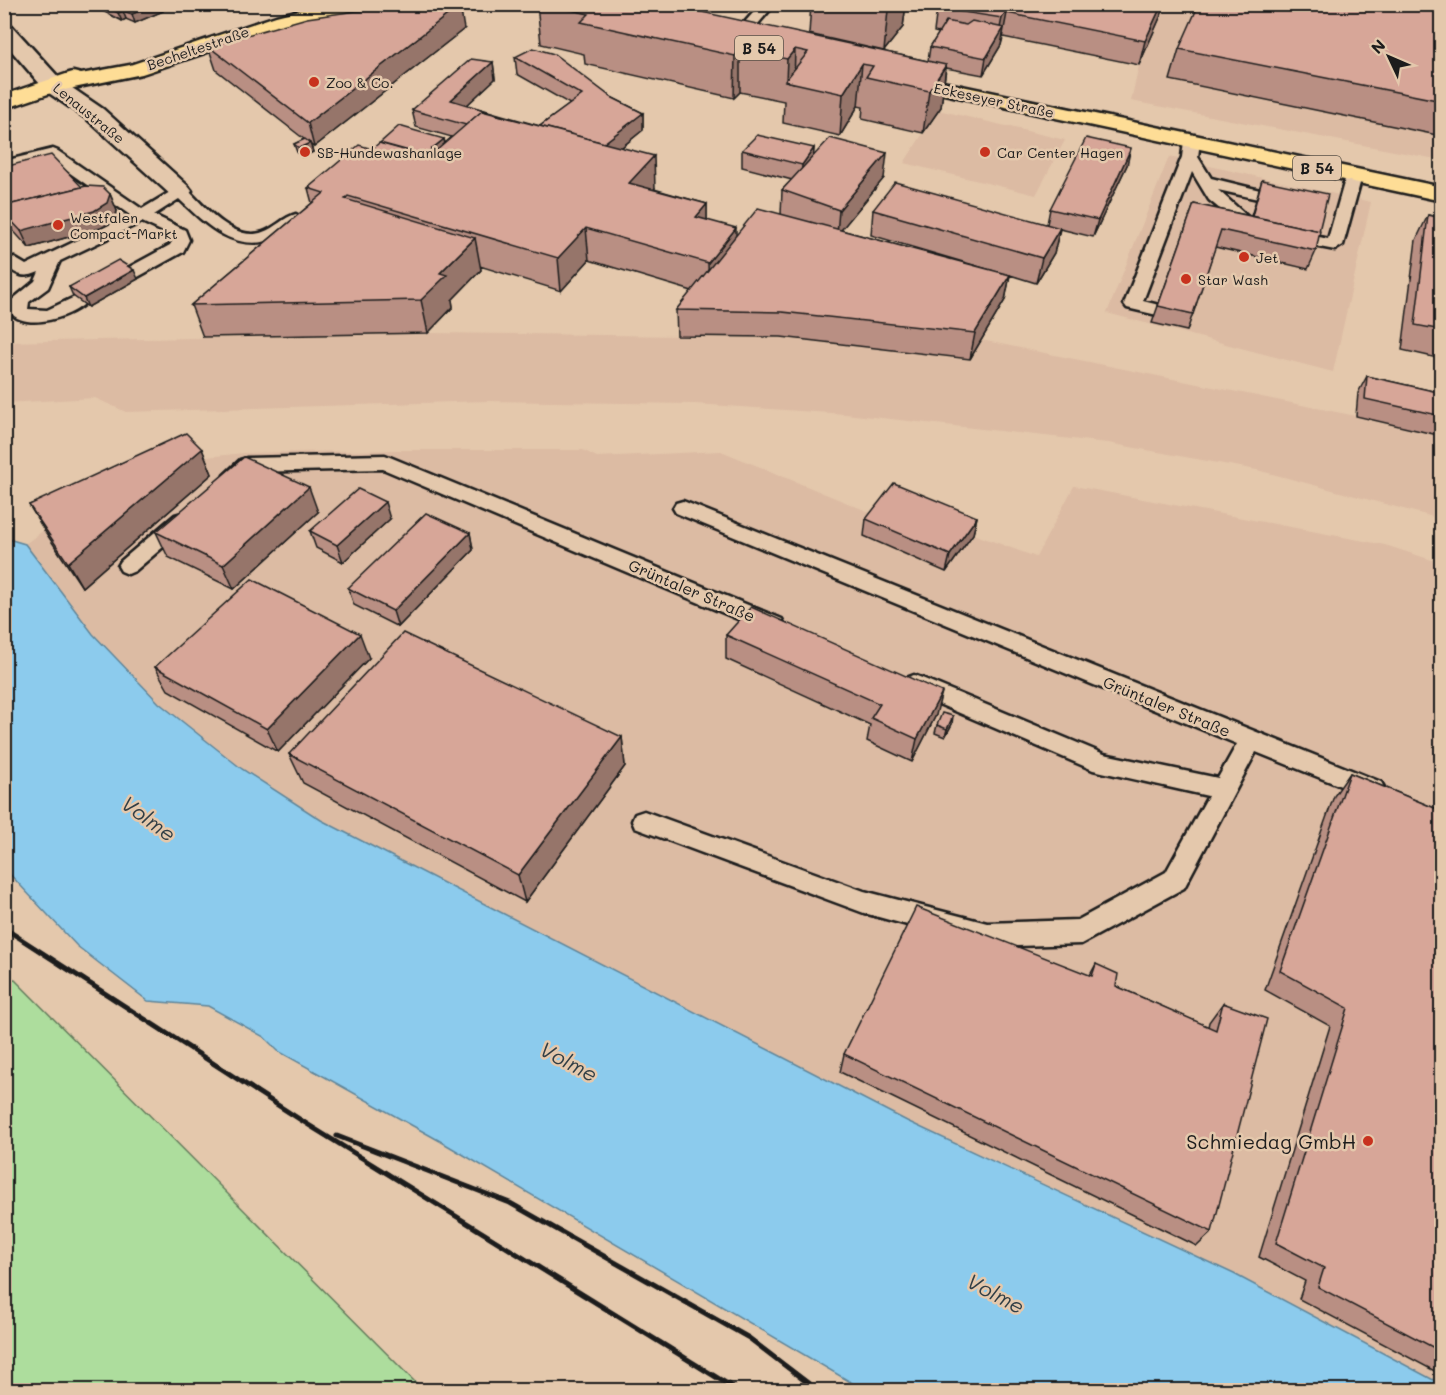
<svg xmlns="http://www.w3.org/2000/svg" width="1446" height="1395" font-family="Mali,sans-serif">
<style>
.built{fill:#dcbba3}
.green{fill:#addd9d;stroke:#647c5c;stroke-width:1.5}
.water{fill:#8ccbed;stroke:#5f8599;stroke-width:1.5}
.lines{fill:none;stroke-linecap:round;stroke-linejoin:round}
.lane-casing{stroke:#1c1c1c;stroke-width:5}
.street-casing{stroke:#1c1c1c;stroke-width:5}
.primary-casing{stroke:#1c1c1c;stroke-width:5}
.lane{fill:#e4c8ac;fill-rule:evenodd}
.street{fill:#e4c8ac;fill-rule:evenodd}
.primary{fill:#fedd96;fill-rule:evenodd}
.rail{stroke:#1c1c1c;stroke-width:5}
.wall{fill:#b98f83;stroke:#1c1c1c;stroke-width:1.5}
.shaded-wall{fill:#96746a;stroke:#1c1c1c;stroke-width:1.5}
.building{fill:#d7a698;stroke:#1c1c1c;stroke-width:1.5}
.poi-dot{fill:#c8321e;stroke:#e4c8ac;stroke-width:2}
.labels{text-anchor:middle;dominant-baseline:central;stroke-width:5;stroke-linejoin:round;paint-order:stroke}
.far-street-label{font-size:14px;fill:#1c1c1c;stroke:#e4c8ac}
.far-poi-label{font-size:14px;fill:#1c1c1c;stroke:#e4c8ac;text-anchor:start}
.shield{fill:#e4c8ac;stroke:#585047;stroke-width:1.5}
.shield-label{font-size:15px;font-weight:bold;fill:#1c1c1c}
.street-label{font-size:16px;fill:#1c1c1c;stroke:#e4c8ac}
.near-poi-label{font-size:20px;fill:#1c1c1c;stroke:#e4c8ac;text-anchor:end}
.near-water-label{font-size:21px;font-style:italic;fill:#323f46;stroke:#e4c8ac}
</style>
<rect width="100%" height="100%" fill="#e4c8ac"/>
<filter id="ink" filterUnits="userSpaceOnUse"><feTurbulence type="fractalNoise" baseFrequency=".0167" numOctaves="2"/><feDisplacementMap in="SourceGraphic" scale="12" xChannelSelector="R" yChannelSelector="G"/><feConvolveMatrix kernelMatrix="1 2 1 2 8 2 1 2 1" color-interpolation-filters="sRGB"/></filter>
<g filter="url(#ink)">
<g class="built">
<path d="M1166 5H1441V160L1131 101 1139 65Z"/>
<path d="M938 110 1065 140 1036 195 904 163Z"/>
<path d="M1169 157 1371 202 1333 372 1107 313Z"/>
<path d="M428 333 781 337 970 359 981 340 1356 416 1441 436V519L1257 470 1108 443 845 414 695 404 487 401 126 412 95 398 5 403V342Z"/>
<path d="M398 450H583L597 457 721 451 879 516 892 500 973 534 1036 557 1074 486 1385 545 1441 563V1384L1234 1274 907 1121 321 820 242 769 159 703 94 634 25 544 44 530 197 458 244 453Z"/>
</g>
<path class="green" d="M5 969 10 975 423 1390H5Z"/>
<path class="water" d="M5 538 25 544 93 634 159 703 242 769 321 820 907 1121 1234 1274 1441 1384V1390H864L440 1141 278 1051 264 1037 208 1006 148 1001 77 946 5 869Z"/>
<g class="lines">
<defs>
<g id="lane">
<path d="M761 4H775L739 46H729L727 43 729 40Z"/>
<path d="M1192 136 1200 141 1198 157 1211 178 1264 191 1266 194 1264 197 1258 199 1218 190 1257 225 1249 230 1243 228 1209 200 1192 172 1143 301 1163 306 1166 310 1163 314 1157 315 1127 308 1124 304 1182 157 1184 141Z"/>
<path d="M53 149 58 151 142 209 180 186 186 188C204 206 234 243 263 232 275 228 284 217 296 214L304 219C298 227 287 234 277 238 236 254 207 226 179 199L154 215 185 230 189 240 183 252 136 278H124L122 274 124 270 170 245 173 240 172 236 142 222 60 261 48 288 29 302 28 309 47 310 79 295 85 296 88 300C75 317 25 332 10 312L12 300 35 281 39 272C23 279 18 275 4 265V252L26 265 130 215 50 159 4 171V161Z"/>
<path d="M1354 171 1362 176 1343 245 1335 250 1309 245 1307 241 1309 237 1315 236 1328 239 1346 176Z"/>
<path d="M385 455 782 619 785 625 782 631 774 633 766 631 383 469 251 472 234 482 227 480 224 475 240 460 247 458Z"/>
<path d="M683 501 1381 782 1385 789 1381 796 1373 799 1256 752 1184 888 1081 944 987 947 864 913 635 828 632 821 635 814 644 811 864 891 987 923 1078 920 1166 872 1208 796 1093 770 906 690 903 684 906 678 914 675 922 678 1104 754 1218 778 1237 744 676 513 673 508 676 503Z"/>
<path d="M182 513 189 515 192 520 189 525 135 571 128 574 121 571 118 566 121 561 175 515Z"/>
</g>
<path id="street" d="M4 23 11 25 62 81 103 109 188 186 192 191 188 196 180 198 172 196 87 119 46 91 4 42Z"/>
<g id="primary">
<path d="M325 4H388L385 8 378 10 327 16 289 25 142 74 54 92 4 109V95L66 74 73 72 81 74 130 65 276 16Z"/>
<path d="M900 73 1442 187V201L893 83 889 79 893 75Z"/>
</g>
</defs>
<use href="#lane" class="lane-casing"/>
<use href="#street" class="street-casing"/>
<use href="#primary" class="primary-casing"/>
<use href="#lane" class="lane"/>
<use href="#street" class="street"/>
<use href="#primary" class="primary"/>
<g class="rail">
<path d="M4 928 307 1124 737 1390"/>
<path d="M337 1136 510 1203 749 1338 817 1390"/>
</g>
</g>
<g class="wall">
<path d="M89 4H172L163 9V11L135 23 126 19 122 21Z"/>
<path d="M537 4H705L698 12 928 61 930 47 939 33 934 32 937 8 1166 4 1139 65 1003 37 1004 34 1001 45 983 75 946 68 941 107 923 133 862 119 863 107 858 106 840 136 783 123 784 101 740 92 734 98 585 64 584 54 541 44Z"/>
<path d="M811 4H906L903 27 884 51 809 34Z"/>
<path d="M1442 4V136L1170 80 1179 49Z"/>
<path d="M464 29 314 147 311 145 313 152 302 157 297 152 294 144 304 139 216 70 208 46Z"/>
<path d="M515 57 611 97 643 113V130L621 148 655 188 654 189 707 204V220L736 236 781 215 782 190 792 180 742 167V150L814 148 813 156 884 178 841 230 994 271 871 235 873 210 1047 224 1050 209 1127 165 1093 237 1060 229 1054 253 1036 283 1010 275 1005 300 970 359 781 337 677 336 676 310 692 291 589 260 561 291 480 266 481 270 452 300 453 307 428 333 203 337 191 305 312 203 308 188 372 149 444 139 445 143 452 137 416 127 412 110 493 62 495 79 467 105 540 126 570 104 517 74Z"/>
<path d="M4 167 110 194 117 211 114 221 101 228 29 248 8 225 9 226 4 228Z"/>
<path d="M1262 180 1319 231 1316 251 1308 269 1215 247 1187 331 1152 323 1194 204 1251 216Z"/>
<path d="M1428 215 1442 218V359L1402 350 1416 240Z"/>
<path d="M138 279 88 307 73 296 69 287Z"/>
<path d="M1367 376 1442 393V436L1356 416 1358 393Z"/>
<path d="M202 449 212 474 82 587 44 530 29 505Z"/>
<path d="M318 512 234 589 168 557 156 532Z"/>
<path d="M977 517 973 534 946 572 864 536 866 519Z"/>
<path d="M390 519 343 562 316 548 310 531Z"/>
<path d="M470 533 473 550 398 627 354 605 348 588Z"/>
<path d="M726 635 936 715 912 762 867 741 870 725 726 659Z"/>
<path d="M369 658 278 752 168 690 155 667Z"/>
<path d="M952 724 945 737 935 733 937 725Z"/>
<path d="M622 737 625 766 525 902 303 783 289 754Z"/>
<path d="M1350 773 1442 811V1375L1299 1299 1305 1281 1259 1257 1330 1026 1265 990 1334 796Z"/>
<path d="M1096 964 1116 986 1208 1027 1209 1022 1223 1003 1212 1232 1197 1246 840 1072 844 1054 1090 975Z"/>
</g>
<g class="shaded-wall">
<path d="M156 4H172L163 9V11L135 23 132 14Z"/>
<path d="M698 4H705L698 12Z"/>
<path d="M893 4H906L903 27 884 51 888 10Z"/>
<path d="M1011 4 1007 13 1001 45 983 75 986 58 998 38 1002 18Z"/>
<path d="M1162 4H1166L1139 65 1145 41Z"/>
<path d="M460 5 464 29 314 147 308 123Z"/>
<path d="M123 11 126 19 122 21 118 13Z"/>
<path d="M795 49 794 83 786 81 787 59Z"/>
<path d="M740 50V92L734 98 735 56Z"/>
<path d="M493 62 495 79 454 117 451 100Z"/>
<path d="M862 64 858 106 840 136 843 94Z"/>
<path d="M946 65 941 107 923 133 929 91Z"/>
<path d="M643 113V130L592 171 590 154Z"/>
<path d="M444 139 447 156 412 166Z"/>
<path d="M310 143 313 152 302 157 299 148Z"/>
<path d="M814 148 813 165 801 182 802 165Z"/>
<path d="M1131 148 1127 165 1093 237 1098 220Z"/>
<path d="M887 153 884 178 837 235 839 210Z"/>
<path d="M654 156 655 188 631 215 629 183Z"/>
<path d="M110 194 117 211 114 221 101 228 29 248 21 231Z"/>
<path d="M707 204V236L696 217Z"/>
<path d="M4 218 9 226 4 228Z"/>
<path d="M586 228 589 260 561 291 558 258Z"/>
<path d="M736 228V261L709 296 708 263Z"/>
<path d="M1060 228 1054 253 1036 283 1042 258Z"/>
<path d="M475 238 481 270 452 300 453 307 428 333 421 300 440 273Z"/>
<path d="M134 270 138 279 88 307 84 298Z"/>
<path d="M1010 275 1005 300 970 359 975 333Z"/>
<path d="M202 449 212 474 82 587 68 563Z"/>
<path d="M309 487 318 512 234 589 223 565Z"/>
<path d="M385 502 390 519 343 562 337 545Z"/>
<path d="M977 517 973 534 946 572 950 555Z"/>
<path d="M470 533 473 550 398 627 393 611Z"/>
<path d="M360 634 369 658 278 752 267 729Z"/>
<path d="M942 692 936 715 912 762 917 739Z"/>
<path d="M953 716 952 724 945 737 947 729Z"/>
<path d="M622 737 625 766 525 902 518 875Z"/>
</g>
<g class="building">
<path d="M102 4H156L132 14 123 11 118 13Z"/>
<path d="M545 4H665L946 65 929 91 866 77 873 66 862 64 843 94 785 81 808 52 795 49 787 59 740 50 735 56 581 22 589 14Z"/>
<path d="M865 4H893L888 10Z"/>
<path d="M940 4H1011L1002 18 937 8Z"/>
<path d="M1012 4H1162L1145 41 1007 13Z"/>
<path d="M1199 4H1442V101L1179 49Z"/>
<path d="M460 5 308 123 208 46 307 18 356 11Z"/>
<path d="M946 21 966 25 972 21 1004 28 986 58 930 47Z"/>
<path d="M533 48 554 54 611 97 643 113 604 143 540 126 582 95 515 57Z"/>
<path d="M471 59 493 62 451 100 503 116 482 111 466 125 412 110Z"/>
<path d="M482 111 654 156 629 183 707 204 696 217 736 228 708 263 586 228 558 258 348 196 345 199 475 238 440 273 447 275 421 300 191 305 324 193 308 188 359 145 372 149 379 143 429 157Z"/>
<path d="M399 126 444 139 424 155 380 143Z"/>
<path d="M757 135 814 148 802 165 742 150Z"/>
<path d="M830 138 887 153 839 210 782 190Z"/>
<path d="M1086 138 1131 148 1098 220 1050 209Z"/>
<path d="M305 139 310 143 299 148 294 144Z"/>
<path d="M51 155 82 187 4 206V167Z"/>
<path d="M1262 180 1328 194 1319 231 1252 216Z"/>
<path d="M895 182 1060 228 1042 258 873 210Z"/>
<path d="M86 186 103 187 110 194 107 203 94 211 21 231 4 213V206Z"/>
<path d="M1194 204 1320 231 1316 251 1221 230 1193 314 1158 306Z"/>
<path d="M758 208 1010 275 975 333 782 312 676 310Z"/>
<path d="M1428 215 1442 218V330L1415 325Z"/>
<path d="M118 260 134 270 84 298 69 287Z"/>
<path d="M1367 376 1442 393V416L1365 399Z"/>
<path d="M186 433 202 449 68 563 29 505Z"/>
<path d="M244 457 309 487 223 565 156 532Z"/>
<path d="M894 483 977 517 950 555 866 519Z"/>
<path d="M358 489 385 502 337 545 310 531Z"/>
<path d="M426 513 470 533 393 611 348 588Z"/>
<path d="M252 579 360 634 267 729 155 667Z"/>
<path d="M751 607 942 692 917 739 871 718 880 704 726 635Z"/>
<path d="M403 633 622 737 518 875 289 754Z"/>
<path d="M942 713 953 716 947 729 937 725Z"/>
<path d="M1350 773 1442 811V1352L1318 1287 1324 1268 1276 1243 1348 1008 1280 971Z"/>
<path d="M916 907 1092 976 1096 964 1118 974 1116 986 1216 1030 1223 1003 1267 1019 1212 1232 844 1054Z"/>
</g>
</g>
<g class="poi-dot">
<circle cx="314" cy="82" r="6"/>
<circle cx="305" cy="152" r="6"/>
<circle cx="985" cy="152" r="6"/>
<circle cx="58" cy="225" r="6"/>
<circle cx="1244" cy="257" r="6"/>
<circle cx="1186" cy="279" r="6"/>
<circle cx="1368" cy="1141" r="6"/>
</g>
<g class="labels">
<g class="far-street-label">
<text transform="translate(198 48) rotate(-19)">Becheltestraße</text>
<text transform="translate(994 100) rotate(12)">Eckeseyer Straße</text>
<text transform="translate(89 113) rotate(39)">Lenaustraße</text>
</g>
<g class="far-poi-label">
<text x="326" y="82">Zoo &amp; Co.</text>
<text x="317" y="152">SB-Hundewashanlage</text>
<text x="997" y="152">Car Center Hagen</text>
<text x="70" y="217">Westfalen<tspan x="70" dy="16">Compact-Markt</tspan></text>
<text x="1256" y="257">Jet</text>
<text x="1198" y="279">Star Wash</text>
</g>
<g class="shield">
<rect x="735" y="36" width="48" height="24" rx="4.5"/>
<rect x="1293" y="156" width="48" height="24" rx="4.5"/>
</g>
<g class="shield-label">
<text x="759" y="48">B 54</text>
<text x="1317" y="168">B 54</text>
</g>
<g class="street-label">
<text transform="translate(692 590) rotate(23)">Grüntaler Straße</text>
<text transform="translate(1167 706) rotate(22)">Grüntaler Straße</text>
</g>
<g class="near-poi-label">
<text x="1356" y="1141">Schmiedag GmbH</text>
</g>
<g class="near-water-label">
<text transform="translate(149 818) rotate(36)">Volme</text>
<text transform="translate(569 1061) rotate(28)">Volme</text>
<text transform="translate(996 1293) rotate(28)">Volme</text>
</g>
</g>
<rect width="1446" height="1395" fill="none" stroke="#e4c8ac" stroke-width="24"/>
<rect x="12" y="12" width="1422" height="1371" fill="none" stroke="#1c1c1c" stroke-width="2" filter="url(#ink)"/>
<g transform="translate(1389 57) rotate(314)" stroke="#e4c8ac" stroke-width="4.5" paint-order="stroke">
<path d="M0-4.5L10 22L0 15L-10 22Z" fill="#1c1c1c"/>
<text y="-9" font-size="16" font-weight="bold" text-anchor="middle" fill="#1c1c1c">N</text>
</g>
</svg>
